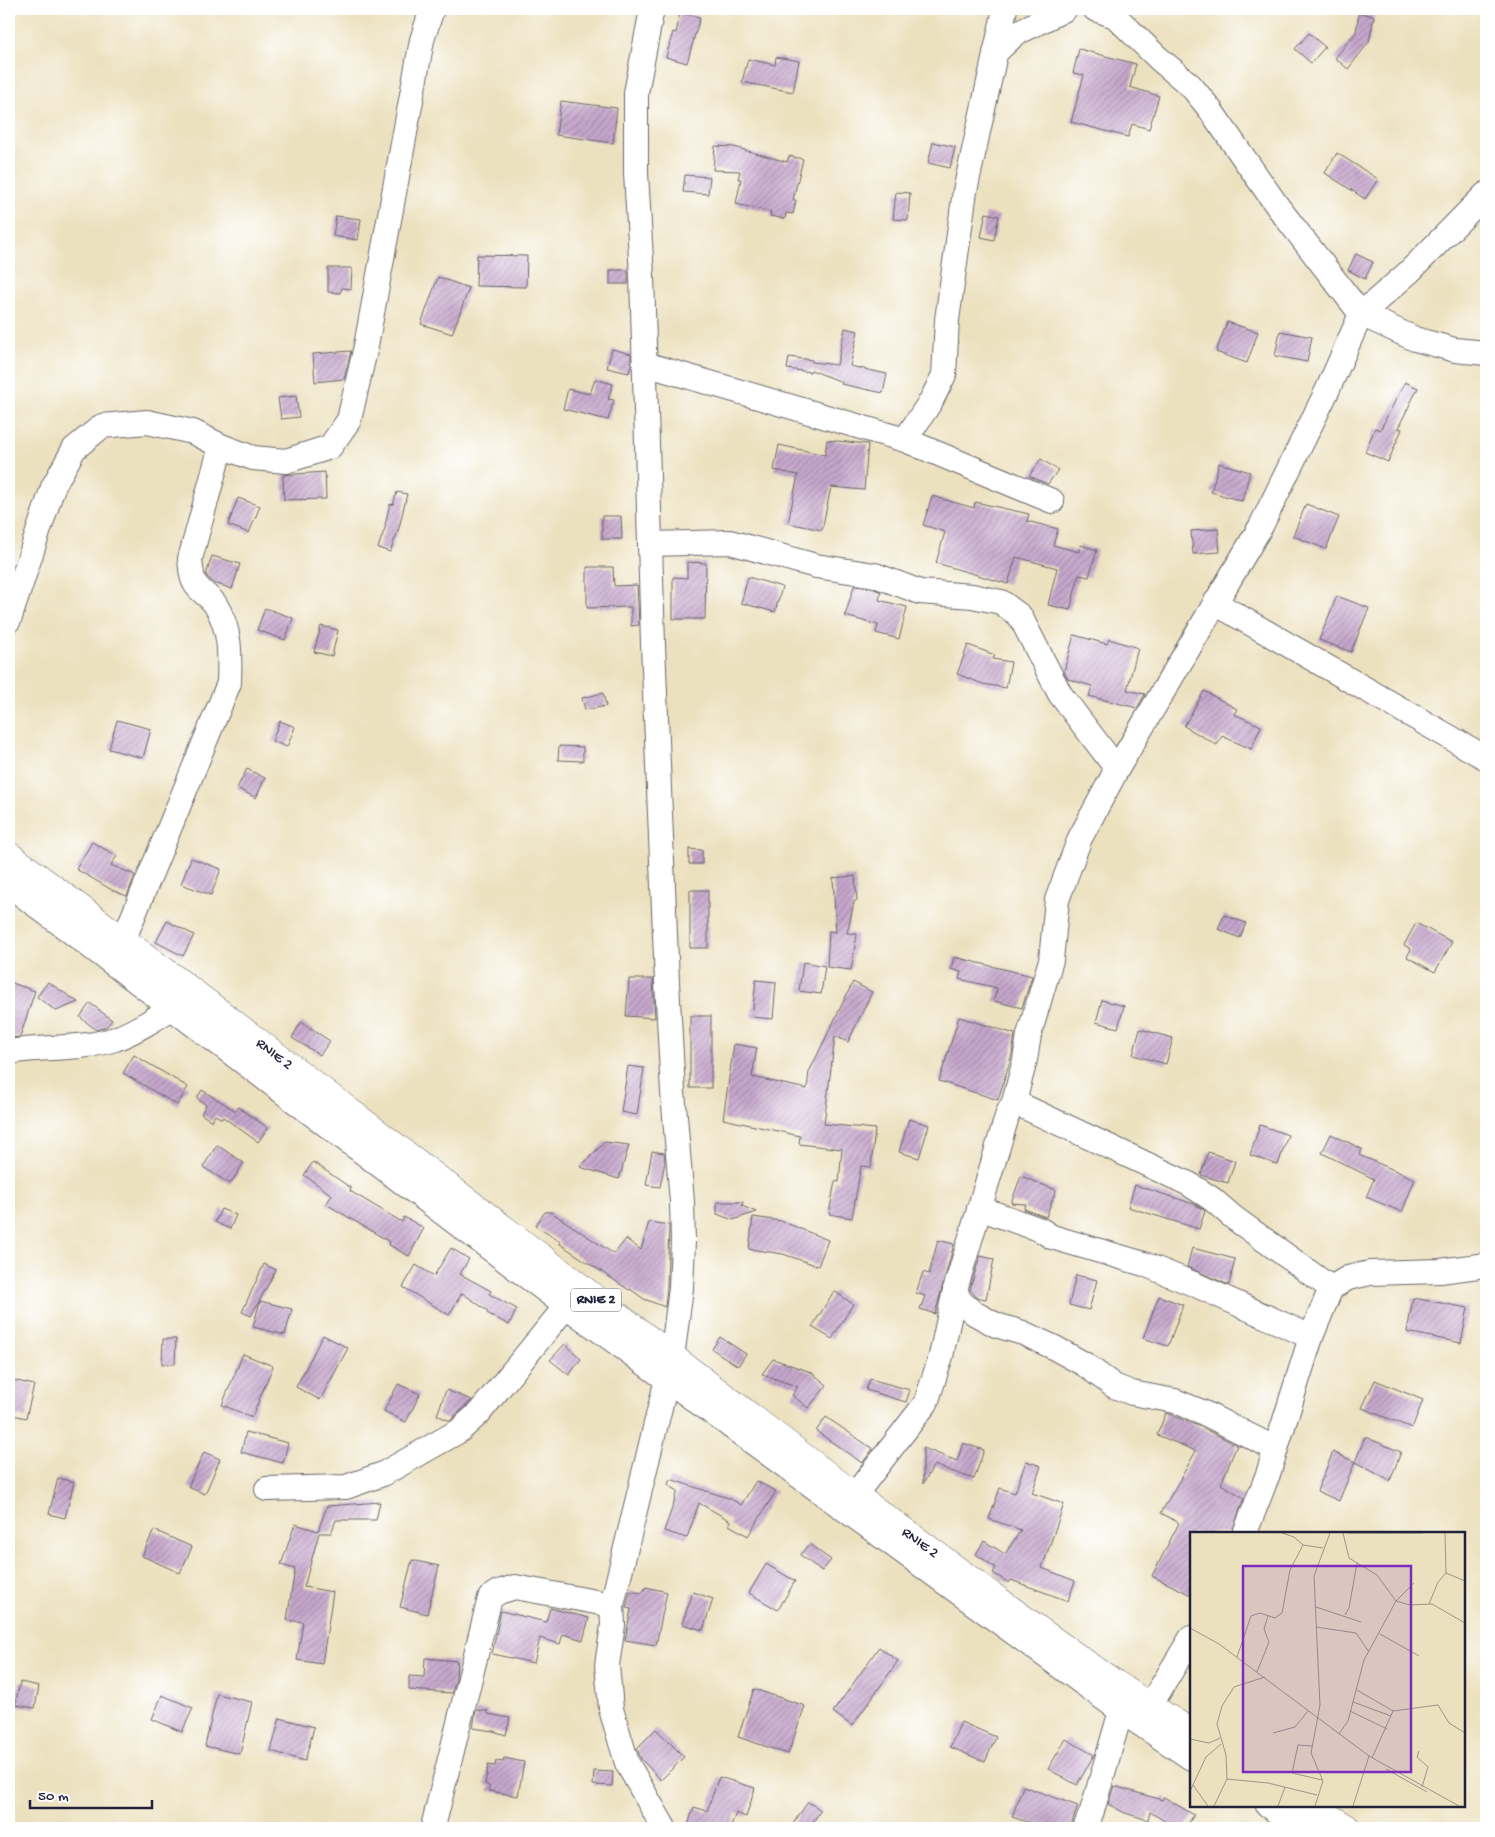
<svg xmlns="http://www.w3.org/2000/svg" width="1495" height="1837" font-family="'Gochi Hand',sans-serif">
<style>
.building{fill:url(#building-hatch)}
.lines{fill:none;stroke-linecap:round;stroke-linejoin:round}
.minor-casing{stroke:#696569;stroke-width:26}
.highway-casing{stroke:#696569;stroke-width:29}
.minor{stroke:#fff;stroke-width:24}
.highway{stroke:#fff;stroke-width:28}
.labels{text-anchor:middle;dominant-baseline:central;stroke-width:5;stroke-linejoin:round;paint-order:stroke}
.shield{fill:#fff;stroke:#646476;stroke-width:1}
.shield-label{font-size:14px;font-weight:bold;fill:#22223b}
.street-label{font-size:15px;fill:#22223b;stroke:#fff}
.inset-road{fill:none;stroke:#9b958a;stroke-width:1}
.view{fill:#7b2cbf;fill-opacity:0.15;stroke:#7b2cbf;stroke-width:2.5}
.inset-edge{fill:none;stroke:#22223b;stroke-width:2.5}
</style>
<defs>
<pattern id="building-hatch" width="6" height="6" patternUnits="userSpaceOnUse" patternTransform="scale(1.25)"><rect width="6" height="6" fill="#c6a7cc"/><path d="M-1 1l2-2M0 6l6-6M5 7l2-2" fill="none" stroke="#a088a7"/></pattern>
</defs>
<rect width="100%" height="100%" fill="#fff"/>
<filter id="ink" filterUnits="userSpaceOnUse"><feTurbulence type="fractalNoise" baseFrequency=".02" numOctaves="2"/><feDisplacementMap in="SourceGraphic" scale="10" xChannelSelector="R" yChannelSelector="G"/><feConvolveMatrix kernelMatrix="1 2 1 2 8 2 1 2 1" color-interpolation-filters="sRGB"/></filter>
<filter id="wash" filterUnits="userSpaceOnUse"><feTurbulence type="fractalNoise" baseFrequency=".0096" numOctaves="4" result="noise"/><feDisplacementMap in="SourceGraphic" scale="20" xChannelSelector="R" yChannelSelector="G"/><feGaussianBlur stdDeviation="1.12" result="paint"/><feColorMatrix in="noise" values="0 0 0 0 0 0 0 0 0 0 0 0 0 0 0 0 0 1.4 0 .05"/><feComposite in="paint" operator="in"/></filter>
<g filter="url(#wash)">
<rect width="100%" height="100%" fill="#ece1bf"/>
<g id="blocks">
<g class="building">
<path d="M680 13 700 17 687 63 666 57 673 32 676 33Z"/>
<path d="M1359 13 1374 16 1369 42 1348 69 1335 58 1356 32Z"/>
<path d="M1309 33 1325 47 1311 63 1295 49Z"/>
<path d="M1079 49 1136 64 1130 87 1159 96 1149 129 1132 124 1128 137 1071 122 1084 75 1073 73Z"/>
<path d="M776 57 799 61 793 92 742 82 748 59 775 65Z"/>
<path d="M561 101 617 108 613 143 556 135Z"/>
<path d="M933 142 955 147 950 168 928 163Z"/>
<path d="M715 146 734 147 787 162 789 156 803 159 793 200H796L793 214 786 213 785 219 770 216 771 212 736 204 741 179H738L740 171 713 170Z"/>
<path d="M1337 153 1378 179 1365 199 1325 173Z"/>
<path d="M685 175 710 177 708 194 683 192Z"/>
<path d="M896 192 910 193 908 220 893 219Z"/>
<path d="M986 213 999 216 994 240 981 237Z"/>
<path d="M336 216 361 219 358 240 333 236Z"/>
<path d="M1356 254 1373 262 1365 279 1348 270Z"/>
<path d="M477 255 527 256 526 287 476 286Z"/>
<path d="M328 268H352L351 289 342 288 340 293 328 292Z"/>
<rect x="610" y="270" width="18" height="14"/>
<path d="M438 277 469 288 452 334 421 324Z"/>
<path d="M1227 322 1258 332 1247 363 1216 352Z"/>
<path d="M845 328 858 331 850 366 887 374 883 393 841 384 842 382 811 370 810 372 787 369 789 357 812 360V362L837 365Z"/>
<path d="M1280 331 1312 337 1307 362 1275 356Z"/>
<path d="M612 349 631 354V365L629 373 607 368Z"/>
<path d="M351 351 344 379 315 382 313 354Z"/>
<path d="M595 379 613 384 608 399 614 400 608 420 563 409 568 389 590 394Z"/>
<path d="M1405 382 1418 388 1398 428 1402 429 1388 462 1365 452 1375 428 1380 430Z"/>
<path d="M296 396 299 417 281 419 278 398Z"/>
<path d="M827 440 868 444 864 490 831 487 822 530 788 523 798 475 774 470 779 445 825 455Z"/>
<path d="M1041 459 1058 470 1048 484 1029 476Z"/>
<path d="M1219 463 1250 472 1242 501 1211 492Z"/>
<path d="M325 472 326 499 284 500 283 475Z"/>
<path d="M397 492 407 494 399 528 390 552 378 548 386 525H385L390 504 393 505Z"/>
<path d="M932 496 974 508 975 502 1029 514 1027 521 1058 529 1053 545 1079 552 1081 545 1097 550 1089 577 1079 575 1070 610 1048 605 1057 568 1016 557 1008 584 936 563 945 532 923 525Z"/>
<path d="M238 498 260 506 249 533 228 525Z"/>
<path d="M1306 504 1339 517 1326 549 1293 536Z"/>
<path d="M602 516H621L622 539H602Z"/>
<path d="M1218 529 1220 552 1193 554 1191 531Z"/>
<path d="M212 556 240 564 232 589 214 583 207 577 206 575Z"/>
<path d="M687 562 706 563 705 619H673V577L687 578Z"/>
<path d="M587 567H613L614 586 637 585 639 625 631 626V607L587 608Z"/>
<path d="M748 577 782 587 775 612 741 603Z"/>
<path d="M854 586 872 588 881 592 879 600 907 607 899 639 876 633 878 625 845 616Z"/>
<path d="M1337 596 1369 608 1351 652 1319 640Z"/>
<path d="M265 608 293 618 285 640 257 630Z"/>
<path d="M321 626 338 630 332 656 314 652Z"/>
<path d="M1074 635 1107 644 1109 639 1138 648 1127 690 1145 694 1137 708 1089 696 1092 686 1068 679 1064 671Z"/>
<path d="M968 645 995 655 993 659 1011 662 1006 688 983 684 957 674Z"/>
<path d="M1204 691 1237 709 1234 714 1261 726 1251 749 1222 736 1217 745 1184 726Z"/>
<path d="M603 693 606 706 585 710 582 698Z"/>
<path d="M117 720 151 729 143 758 109 749Z"/>
<path d="M280 721 295 727 287 747 272 741Z"/>
<path d="M559 746 583 747V761L558 760Z"/>
<path d="M247 769 265 778 256 798 237 788Z"/>
<path d="M92 842 117 856 111 865 135 875 127 896 112 890 76 869Z"/>
<path d="M689 849 702 850V864H689Z"/>
<path d="M191 858 221 869 211 895 181 884Z"/>
<path d="M855 876 857 900 854 902 847 933 857 934 851 970 827 967 829 931 836 932 833 878Z"/>
<rect x="690" y="890" width="18" height="58"/>
<path d="M1224 915 1246 923 1240 938 1218 929Z"/>
<path d="M167 921 194 935 183 956 156 942Z"/>
<path d="M1416 923 1452 942 1435 972 1407 957 1411 949 1404 945Z"/>
<path d="M954 957 1032 976 1022 1008 994 1001 997 988 959 979 961 972 951 969Z"/>
<path d="M803 962 825 966 821 994 799 991Z"/>
<path d="M629 979H653L655 1018 626 1016Z"/>
<path d="M756 980 776 982 773 1019 752 1017Z"/>
<path d="M9 982 35 991 20 1037 9 1038Z"/>
<path d="M48 982 78 1002 56 1011 37 997Z"/>
<path d="M853 982 872 992 848 1042 835 1036 824 1124 875 1129 871 1167 861 1166 852 1218 829 1214 835 1181 839 1182 842 1149 799 1144 800 1136 723 1119 734 1044 757 1048 752 1077 807 1089 809 1072Z"/>
<path d="M1102 1000 1124 1006 1118 1028 1096 1022Z"/>
<path d="M90 1003 112 1020 106 1027 96 1030 80 1017Z"/>
<rect x="690" y="1016" width="21" height="72"/>
<path d="M959 1017 1015 1034 1012 1054 998 1100 939 1081Z"/>
<path d="M301 1022 330 1041 320 1055 292 1038Z"/>
<path d="M1140 1029 1173 1038 1166 1064 1133 1055Z"/>
<path d="M134 1055 188 1087 177 1105 123 1073Z"/>
<path d="M628 1066 644 1068 637 1115 621 1112Z"/>
<path d="M202 1090 236 1111 238 1107 268 1128 258 1142 223 1117 222 1119 215 1115 212 1121 201 1114 206 1105 197 1098Z"/>
<path d="M909 1119 929 1125 919 1158 899 1152Z"/>
<path d="M1260 1125 1288 1135 1278 1165 1250 1155Z"/>
<path d="M1331 1134 1362 1149 1359 1155 1415 1179 1402 1212 1366 1197 1374 1179 1322 1153Z"/>
<path d="M605 1142 629 1145 619 1179 580 1167Z"/>
<path d="M217 1145 244 1163 230 1184 203 1167Z"/>
<path d="M652 1151 664 1153 665 1162 660 1187 646 1185Z"/>
<path d="M1208 1152 1235 1161 1228 1183 1201 1175Z"/>
<path d="M313 1162 351 1188 350 1191 402 1222 404 1217 424 1228 409 1256 389 1245 390 1242 326 1204 332 1195 304 1175Z"/>
<path d="M1021 1176 1056 1190 1046 1217 1024 1209 1026 1204 1011 1203Z"/>
<path d="M1135 1185 1194 1204 1204 1210 1205 1211 1199 1229 1128 1207Z"/>
<path d="M717 1202H743L742 1206 756 1212 733 1220 717 1214Z"/>
<path d="M221 1209 236 1215 230 1229 215 1222Z"/>
<path d="M545 1212H551L614 1254 626 1239 641 1250 649 1222 669 1225 667 1287 665 1307 644 1299 630 1289 629 1290 560 1244 561 1242 535 1226Z"/>
<path d="M753 1217 781 1221 828 1240 818 1266 783 1254 749 1249Z"/>
<path d="M938 1240 954 1244 935 1314 920 1309 925 1296 916 1293 923 1272 929 1274Z"/>
<path d="M451 1248 469 1259 460 1274 491 1291 489 1294 517 1309 509 1325 487 1313 488 1311 462 1293 449 1315 403 1287 416 1265 434 1276Z"/>
<path d="M1192 1248 1235 1259 1229 1285 1187 1267Z"/>
<path d="M980 1256 994 1259 986 1299 976 1297 970 1289Z"/>
<path d="M264 1264 276 1270 251 1316 242 1312Z"/>
<path d="M1076 1275 1097 1280 1089 1310 1069 1305Z"/>
<path d="M834 1291 853 1304 832 1339 812 1327Z"/>
<path d="M1159 1296 1183 1305 1168 1346 1143 1338Z"/>
<path d="M1413 1298 1468 1308 1461 1343 1407 1332Z"/>
<path d="M260 1301 292 1309 285 1335 253 1327Z"/>
<path d="M323 1335 348 1348 320 1400 296 1387Z"/>
<path d="M720 1337 746 1354 738 1366 712 1349Z"/>
<path d="M163 1339H176L175 1364H162Z"/>
<path d="M565 1344 581 1359 569 1375 550 1360Z"/>
<path d="M243 1354 273 1366 252 1417 222 1405Z"/>
<path d="M773 1359 811 1372 827 1385 808 1408 792 1395 798 1387 762 1374Z"/>
<path d="M9 1379 34 1385 26 1418 9 1414Z"/>
<path d="M870 1379 910 1390 906 1402 866 1390Z"/>
<path d="M1375 1380 1423 1400 1412 1428 1362 1408Z"/>
<path d="M398 1384 420 1394 406 1422 384 1411Z"/>
<path d="M446 1390 472 1400 450 1421 437 1415Z"/>
<path d="M1166 1413 1196 1425 1237 1445 1221 1484 1244 1498 1232 1533H1191V1595L1152 1576 1179 1523 1161 1513 1196 1451 1157 1435Z"/>
<path d="M826 1417 873 1449 862 1463 816 1431Z"/>
<path d="M246 1432 288 1443 283 1463 241 1452Z"/>
<path d="M1365 1437 1401 1452 1390 1481 1355 1462Z"/>
<path d="M963 1443 984 1450 974 1479 934 1465 923 1484V1448L957 1461Z"/>
<path d="M204 1452 220 1459 205 1494 188 1487Z"/>
<path d="M1333 1452 1355 1462 1339 1501 1317 1491Z"/>
<path d="M1026 1461 1041 1466 1032 1493 1064 1504 1042 1568 1075 1581 1068 1601 1011 1580 1009 1583 993 1573 996 1568 976 1554 984 1541 1005 1554 1021 1530 989 1519 1000 1488 1015 1493Z"/>
<path d="M58 1478 74 1482 65 1518 49 1514Z"/>
<path d="M670 1479 731 1499 741 1505 756 1481 776 1491 748 1536 729 1525 731 1521 699 1503 687 1538 664 1531 678 1491 668 1485Z"/>
<path d="M380 1502 376 1520H336L331 1533H319L304 1587 333 1592 322 1664 297 1660 303 1622 287 1620 295 1569 281 1565 295 1524 318 1531 327 1506Z"/>
<path d="M154 1530 192 1547 180 1573 142 1556Z"/>
<path d="M809 1544 831 1560 822 1571 800 1555Z"/>
<path d="M412 1560 439 1566 427 1614 400 1607Z"/>
<path d="M766 1564 795 1581 778 1610 749 1593Z"/>
<path d="M646 1587 667 1592 656 1645 625 1640 631 1609 626 1608 630 1591 642 1593Z"/>
<path d="M693 1592 713 1599 703 1630 682 1624Z"/>
<path d="M550 1608 589 1618 583 1640 563 1634 560 1644 540 1638 534 1663 492 1654 501 1611 546 1622Z"/>
<path d="M879 1647 898 1661 852 1726 833 1712Z"/>
<path d="M425 1658 457 1661 456 1678 452 1693 409 1690V1676L424 1677Z"/>
<path d="M20 1682 39 1686 35 1708 15 1705Z"/>
<path d="M754 1689 805 1706 788 1754 738 1737Z"/>
<path d="M217 1694 252 1702 240 1754 205 1746Z"/>
<path d="M162 1695 193 1708 182 1732 152 1719Z"/>
<path d="M476 1710 488 1711V1714L510 1718 506 1735 493 1731 473 1728Z"/>
<path d="M280 1718 314 1727 305 1761 271 1751Z"/>
<path d="M961 1722 996 1737 985 1762 950 1747Z"/>
<path d="M656 1729 684 1757 661 1780 641 1759 637 1748Z"/>
<path d="M1066 1739 1094 1755 1077 1785 1048 1769Z"/>
<path d="M504 1758 524 1762 518 1796 489 1791V1786L485 1784 488 1765 495 1766 496 1761 503 1762Z"/>
<path d="M594 1771 613 1772 612 1786 593 1785Z"/>
<path d="M719 1777 755 1788 746 1817 736 1813 730 1828H687L694 1807 707 1811Z"/>
<path d="M1023 1786 1078 1806 1070 1828H1044L1012 1817Z"/>
<path d="M1114 1786 1162 1800 1164 1797 1194 1815 1185 1828H1176L1150 1812 1148 1820 1125 1813 1108 1804Z"/>
<path d="M808 1802 821 1810 809 1828H790Z"/>
</g>
</g>
</g>
<g filter="url(#ink)">
<use href="#blocks" fill-opacity="0" stroke="#696569" stroke-width="1"/>
<g class="lines">
<defs>
<g id="minor">
<path d="M652 9 636 93V173L642 276 653 644 667 982 673 1092 682 1202 683 1241 681 1288 672 1358 612 1605 613 1625 607 1665 611 1709 627 1763 664 1828"/>
<path d="M1095 9 1115 16 1158 58 1191 86 1209 108 1278 207 1361 314 1415 339 1455 350 1486 353"/>
<path d="M995 53 1015 34 1065 9"/>
<path d="M645 364 905 440 1052 501"/>
<path d="M905 440 931 401 944 375 947 320 965 191 1005 9"/>
<path d="M650 544 730 542 816 566 875 575 920 592 972 596 1001 602 1020 616 1060 694 1117 769"/>
<path d="M1215 603 1486 758"/>
<path d="M9 620 53 487 74 449 102 426 147 422 193 432 221 446 253 458 286 461 330 447 349 420 366 346 422 40 432 9"/>
<path d="M9 885 566 1306 1121 1711 1191 1758"/>
<path d="M123 941 229 683C230 655 231 629 215 604 210 597 201 592 196 585 191 578 191 567 190 559L221 446"/>
<path d="M9 1052C44 1046 81 1050 115 1039 141 1029 162 1014 185 999"/>
<path d="M1014 1102 1189 1184 1212 1199 1234 1218 1331 1288"/>
<path d="M979 1208 1041 1230 1052 1237 1144 1264 1196 1285 1311 1337"/>
<path d="M955 1290 960 1301 974 1313 996 1325 1023 1333 1053 1347 1084 1364 1114 1386 1132 1393 1175 1401 1202 1412 1276 1449"/>
<path d="M267 1489 346 1487 383 1474 459 1431 479 1413 576 1294"/>
<path d="M854 1496 926 1403 941 1356 955 1290 1008 1113 1014 1102 1025 1060 1029 1035 1051 960 1057 900 1080 838 1117 769 1261 526 1327 391 1361 314 1409 272 1486 194"/>
<path d="M1245 1533 1268 1474 1311 1337 1331 1288 1348 1278 1370 1273 1440 1271 1486 1265"/>
<path d="M1150 1706 1191 1638"/>
<path d="M1268 1806 1303 1828"/>
<path d="M434 1828V1823L490 1598 499 1592 515 1587 612 1605"/>
<path d="M1085 1828 1092 1811 1121 1711 1122 1696"/>
</g>
<g id="highway">
<path id="s1" d="M9 856 193 993 854 1496C944 1559 1030 1627 1121 1688 1144 1704 1168 1718 1191 1733"/>
<path d="M1309 1806 1346 1828"/>
</g>
</defs>
<use href="#minor" class="minor-casing"/>
<use href="#highway" class="highway-casing"/>
<use href="#minor" class="minor"/>
<use href="#highway" class="highway"/>
</g>
</g>
<g class="labels">
<rect class="shield" x="571" y="1288.5" width="50" height="23" rx="4"/>
<g class="shield-label">
<text x="596" y="1300">RNIE 2</text>
</g>
<g class="street-label">
<text stroke="none"><textPath href="#s1" startOffset="331">RNIE 2</textPath></text>
<text stroke="none"><textPath href="#s1" startOffset="1141">RNIE 2</textPath></text>
</g>
</g>
<g transform="translate(1190 1532)">
<rect width="275" height="275" fill="#ece1bf"/>
<path class="inset-road" d="M92 1 104 5 113 13 133 16M153 1 159 26 187 43 206 69 220 73 242 72 275 91M157 1H233M255 1 256 41M239 72 248 50 256 41 275 49M126 75 171 90M155 83 159 76 167 31M126 95 166 101 179 120M0 96 29 112 179 224 269 274M190 102 229 124M47 125 61 84 70 81 85 86 92 81 100 38 113 13M67 140 79 110 74 97 78 84M167 158 203 179M163 170 201 184M160 179 197 197M203 179 248 173 259 191 275 201M83 201 105 195 118 179M149 202 158 189 174 128 206 69 224 51M0 207 19 211 30 206M122 214 108 213 102 241 132 248M229 219 227 225 238 235 232 255M182 226 203 179M196 237 237 260M37 247 78 251 127 263M3 253 18 274M0 259 16 225 31 212M24 274 37 247 36 223 27 192 32 174 44 155 75 145M88 274 95 255M125 274 133 249 121 221 130 173 124 44 140 1M163 274 179 224"/>
<path class="view" d="M53 34H221V240H53Z"/>
<rect width="275" height="275" class="inset-edge"/>
</g>
<rect width="1495" height="1837" fill="none" stroke="#fff" stroke-width="30"/>
<path d="M30 1800v8h122v-8" fill="none" stroke="#22223b" stroke-width="2.5"/>
<text x="38" y="1800" font-size="15" fill="#22223b" stroke="#ffffff" stroke-width="4" paint-order="stroke">50 m</text>
</svg>
